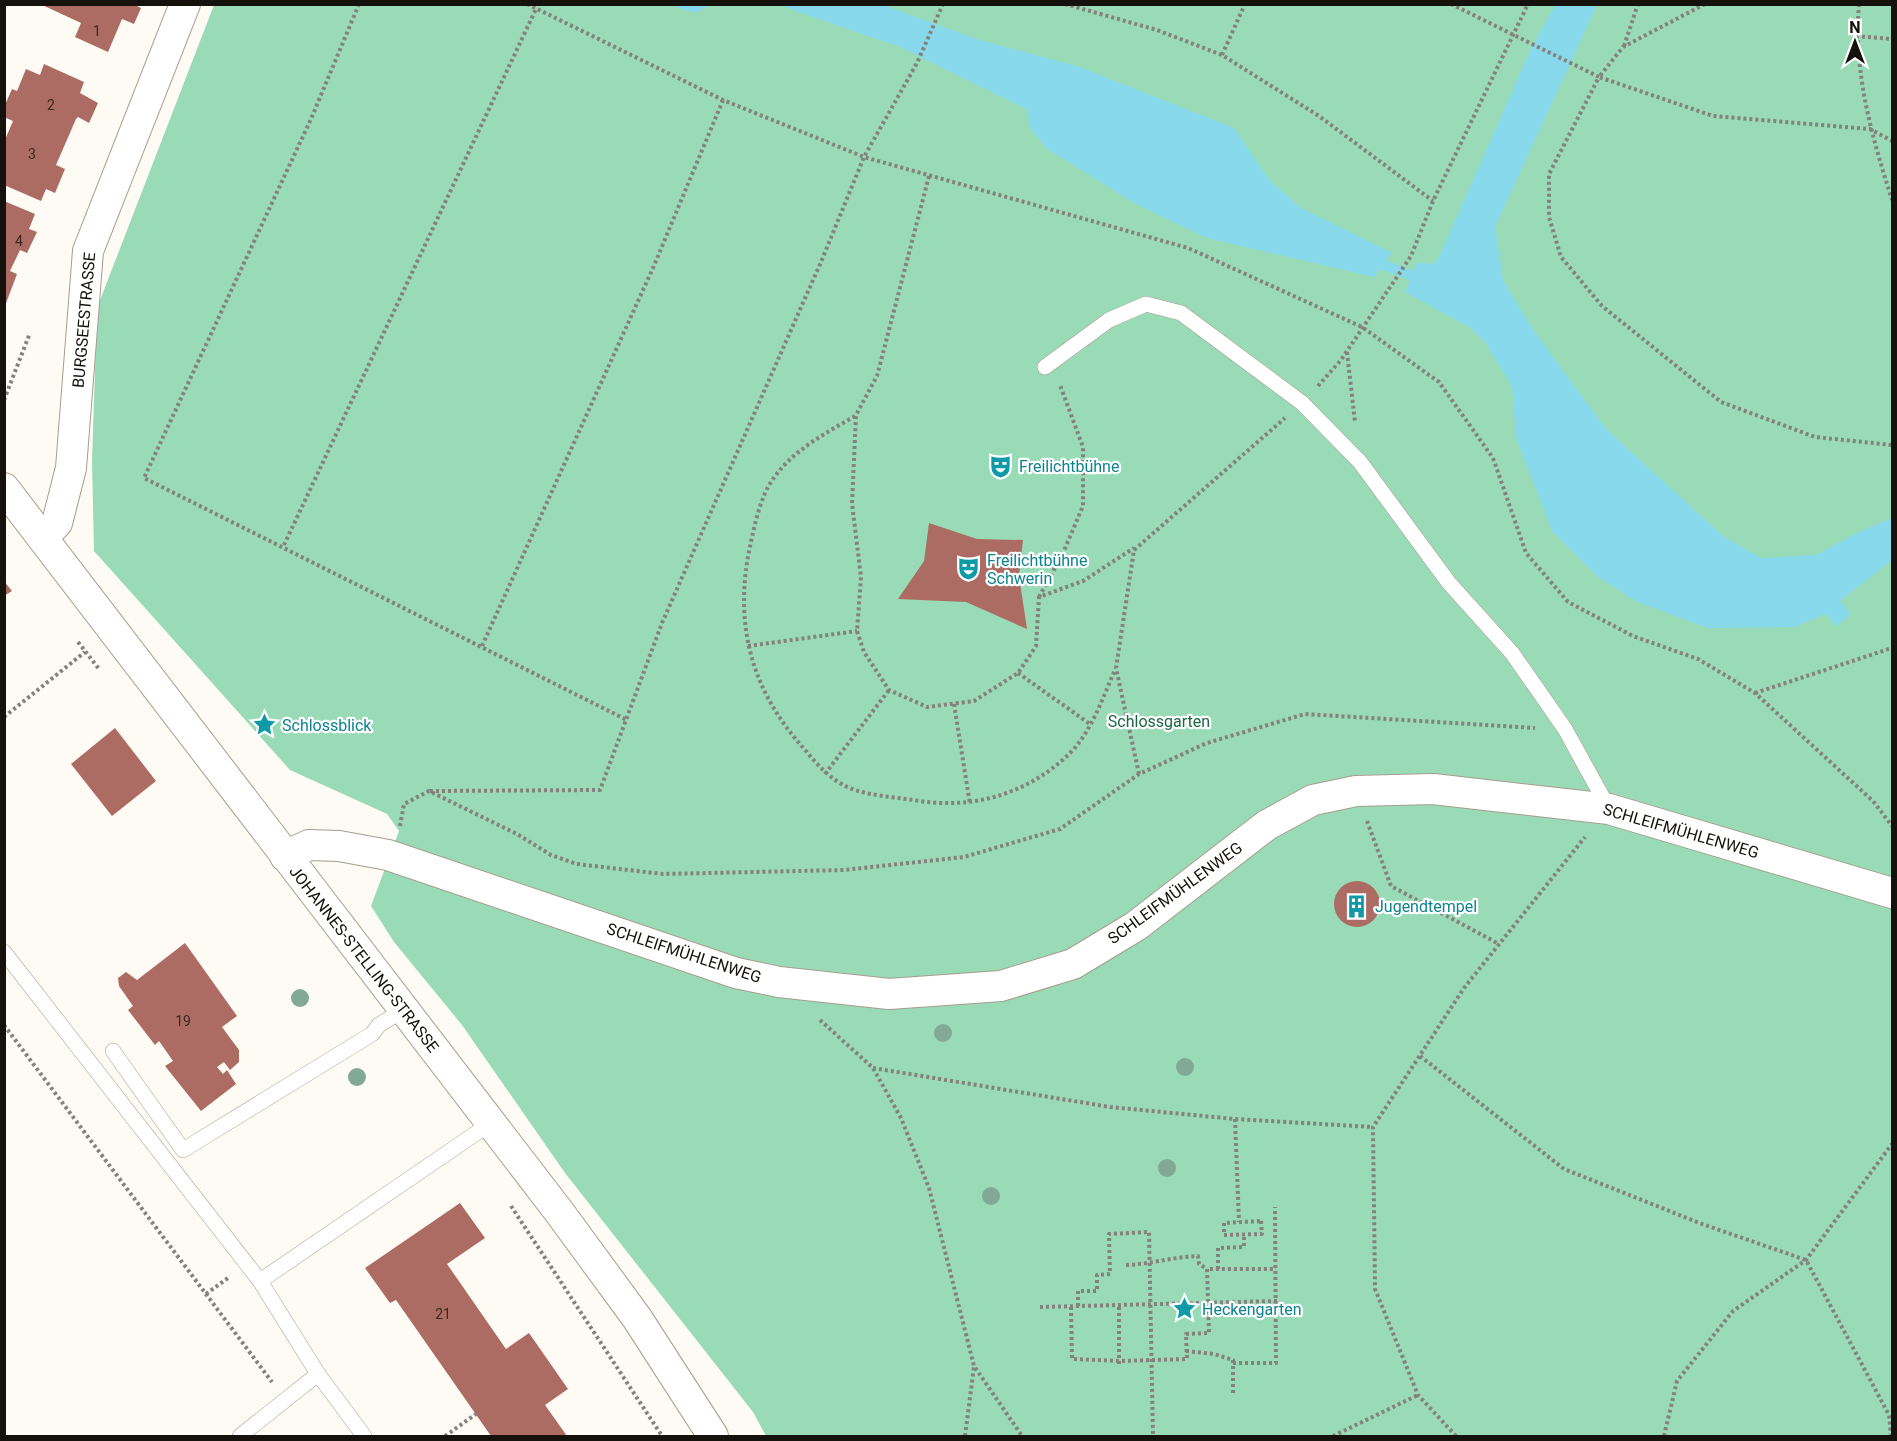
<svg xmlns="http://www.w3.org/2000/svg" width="1897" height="1441" font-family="Roboto,sans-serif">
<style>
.park{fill:#9adbb7}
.water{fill:#87d8eb}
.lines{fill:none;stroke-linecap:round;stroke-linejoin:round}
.stream{stroke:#87d8eb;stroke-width:10}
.building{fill:#ac6c64}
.service-casing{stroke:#a79d8e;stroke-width:16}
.minor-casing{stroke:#a79d8e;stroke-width:32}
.path{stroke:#85817c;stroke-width:4;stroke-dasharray:3 3;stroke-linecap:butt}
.service{stroke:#fff;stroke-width:15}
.minor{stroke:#fff;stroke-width:30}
.tree{fill:#81a994}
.labels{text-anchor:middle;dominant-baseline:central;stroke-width:4.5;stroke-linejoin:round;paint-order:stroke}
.number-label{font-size:14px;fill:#3b2822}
.street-label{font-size:16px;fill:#15110c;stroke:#fff}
.culture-label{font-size:16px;fill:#0d838f;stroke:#fff;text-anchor:start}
.park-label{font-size:16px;fill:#1b6645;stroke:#fff}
</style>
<rect width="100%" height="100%" fill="#fefaf4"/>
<path class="park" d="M214 5H1892V1436H766L753 1412 565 1173 462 1025 394 942 371 906 399 831 387 814 290 770 94 551 92 462 97 308Z"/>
<g class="water">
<path d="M670 5 711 4V5L695 13Z"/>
<path d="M779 5H884L976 39 1077 66 1234 128 1270 181 1301 208 1392 253 1374 277 1207 238 1136 204 1046 148 1029 126 1028 110 900 47Z"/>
<path d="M1555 5H1597L1495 227 1503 280 1532 328 1606 429 1723 536 1761 558 1816 555 1859 532 1892 518V560L1840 601 1851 614 1837 626 1825 614 1795 627 1708 628 1637 602 1597 576 1552 531 1516 438 1512 387 1485 342 1469 327 1405 292 1417 263 1432 264 1438 259 1530 51Z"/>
</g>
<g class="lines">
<path class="stream" d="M1383 265 1425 280"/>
</g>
<g class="building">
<path d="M40 4H133L141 8 134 24 122 19 108 52 75 37 81 23Z"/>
<path d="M44 64 84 82 80 93 98 103 89 123 78 117 76 119 56 165 65 169 55 193 46 189 41 201 4 185V142L13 121 4 117V107L12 89 17 91 26 69 40 75Z"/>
<path d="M4 201 35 214 29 229 37 232 27 253 20 250 10 271 17 274 5 306Z"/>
<path d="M929 523 977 539 1023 540 1019 576 1027 629 966 602 898 599 924 561Z"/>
<path d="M4 581 12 591 4 596Z"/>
<path d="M115 728 156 781 112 816 71 764Z"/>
<circle cx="1357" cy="904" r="23"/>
<path d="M185 943 237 1016 222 1027 239 1050V1062L230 1070 224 1062 217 1067 223 1074 227 1070 236 1084 201 1111 165 1066 173 1061 159 1041 155 1045 128 1010 133 1006 119 986 118 978 126 972 137 980Z"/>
<path d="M460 1203 485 1238 447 1264 506 1349 529 1333 568 1389 545 1405 567 1436H491L396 1300 390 1303 365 1268Z"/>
</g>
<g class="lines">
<defs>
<g id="service">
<path d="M1045 367 1109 320 1146 304 1181 313 1302 403 1360 462 1449 583 1512 653 1565 729 1609 809"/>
<path d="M4 952 260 1281"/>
<path d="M113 1051 183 1150 372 1034 379 1025 403 1010"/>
<path d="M240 1436 318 1374"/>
<path d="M364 1436 318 1374 260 1281 491 1123"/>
</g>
<g id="minor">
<path d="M4 488 560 1213 637 1318 713 1436"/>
<path d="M43 537 57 523 71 468 88 251 185 4"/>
<path d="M285 856 309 845 339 846 388 855 736 973 779 982 889 994 1001 986 1073 964 1136 926 1267 825 1313 800 1356 791 1433 789 1609 809 1892 893"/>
</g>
</defs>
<use href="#service" class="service-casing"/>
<use href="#minor" class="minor-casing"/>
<g class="path">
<path d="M359 4 311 119 144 478 627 720"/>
<path d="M527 4 723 100 864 157 1188 248 1362 327 1439 382 1493 458 1526 553 1568 602 1633 636 1698 659 1755 693 1873 801 1892 826"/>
<path d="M1065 4 1157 30 1222 55 1319 116 1433 201"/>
<path d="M1451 4 1599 77 1549 174V217L1561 257 1602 306 1721 402 1815 437 1892 445"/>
<path d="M1705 4 1623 47 1599 77 1713 116 1870 129 1892 141"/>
<path d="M1859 4C1853 72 1872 137 1892 200"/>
<path d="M1856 36 1892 39"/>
<path d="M1624 46 1638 4"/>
<path d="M1222 55 1245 4"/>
<path d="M929 176 877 376 856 415 852 504 861 577 857 631 864 652 889 690 927 707 974 701 1018 673 1036 646 1039 597 1083 581 1134 548"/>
<path d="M1347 352 1355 422"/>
<path d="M1318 386 1341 360 1411 256 1433 201 1528 4"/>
<path d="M4 400 30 333"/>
<path d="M855 416C826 433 793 450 773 479 759 498 753 533 748 556 735 632 754 694 806 751 819 767 834 783 855 790 873 796 894 797 913 800 969 810 1024 796 1067 756 1091 734 1102 699 1115 670"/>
<path d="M284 545 536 9"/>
<path d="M1039 597 1063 553 1083 506V447L1060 385"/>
<path d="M78 642 99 669"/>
<path d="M482 646 653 268 723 100"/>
<path d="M748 646 857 631"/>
<path d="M1018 673 1090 724"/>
<path d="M1755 693 1892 648"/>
<path d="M954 704 970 804"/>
<path d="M4 717 85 652"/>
<path d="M825 774 889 690"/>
<path d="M1139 774 1116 668 1134 550 1285 418"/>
<path d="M430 791 600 790 662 623 821 262 864 157 917 63 943 4"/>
<path d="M1367 821 1391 886 1499 944"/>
<path d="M400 826 404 804 429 791 517 834 551 855 577 864 663 874 844 870 964 857 1060 829 1139 774 1207 743 1305 714 1535 728"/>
<path d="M820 1020 873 1068 901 1118 929 1188 974 1366 1022 1436"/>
<path d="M4 1025 272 1382"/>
<path d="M1420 1056 1564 1169 1702 1224 1806 1260 1889 1415 1891 1436"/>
<path d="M873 1068 1110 1107 1235 1119 1373 1127"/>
<path d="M1235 1119 1239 1222"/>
<path d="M511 1206 662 1436"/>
<path d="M1261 1221 1262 1234 1224 1235V1223Z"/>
<path d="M1126 1265C1151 1264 1173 1257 1198 1256L1199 1264 1207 1269"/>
<path d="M1218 1269V1248L1244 1247V1235"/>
<path d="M206 1294 228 1278"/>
<path d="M1078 1306V1291H1097V1275L1110 1274 1109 1234 1149 1232 1153 1435"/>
<path d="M1040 1307 1277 1301"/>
<path d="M1071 1307 1072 1359 1119 1361V1305"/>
<path d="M1186 1351 1214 1354 1233 1360V1394"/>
<path d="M1233 1363H1276L1275 1207"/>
<path d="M1119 1364V1361L1187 1359 1186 1334 1209 1333 1207 1269H1276"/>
<path d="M445 1436 476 1414"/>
<path d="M965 1436 974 1367"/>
<path d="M1333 1436 1418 1395"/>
<path d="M1456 1436 1418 1395 1375 1289 1373 1127 1464 988 1585 837"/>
<path d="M1664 1436 1677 1381 1733 1311 1806 1260 1892 1144"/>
</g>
<use href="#service" class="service"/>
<use href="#minor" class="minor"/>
</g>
<g class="tree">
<circle cx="300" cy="998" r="9"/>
<circle cx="943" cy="1033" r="9"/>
<circle cx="1185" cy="1067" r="9"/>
<circle cx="357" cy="1077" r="9"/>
<circle cx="1167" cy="1168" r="9"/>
<circle cx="991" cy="1196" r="9"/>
</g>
<defs>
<symbol id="theatre-bare" viewBox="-9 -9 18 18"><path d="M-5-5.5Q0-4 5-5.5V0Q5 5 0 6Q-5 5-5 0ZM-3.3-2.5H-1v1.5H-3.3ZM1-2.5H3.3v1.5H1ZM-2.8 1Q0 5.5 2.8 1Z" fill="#0f9aa8" stroke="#fff" stroke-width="2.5" paint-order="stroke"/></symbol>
<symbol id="sight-bare" viewBox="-9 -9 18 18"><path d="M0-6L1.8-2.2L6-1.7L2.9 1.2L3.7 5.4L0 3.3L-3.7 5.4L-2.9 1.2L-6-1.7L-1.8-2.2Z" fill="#0f9aa8" stroke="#fff" stroke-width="2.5" paint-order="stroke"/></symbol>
<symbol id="building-bare" viewBox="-9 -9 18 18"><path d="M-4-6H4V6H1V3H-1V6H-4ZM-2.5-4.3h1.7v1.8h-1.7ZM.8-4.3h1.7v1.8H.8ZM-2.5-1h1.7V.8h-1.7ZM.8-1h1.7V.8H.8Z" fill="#0f9aa8" stroke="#fff" stroke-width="2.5" paint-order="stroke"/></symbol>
</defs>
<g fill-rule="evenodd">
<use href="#theatre-bare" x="984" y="450" width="33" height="33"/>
<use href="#theatre-bare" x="952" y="552" width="33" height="33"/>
<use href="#sight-bare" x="248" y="708" width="33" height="33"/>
<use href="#building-bare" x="1340" y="890" width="33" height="33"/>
<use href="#sight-bare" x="1168" y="1292" width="33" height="33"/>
</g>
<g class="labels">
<g class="number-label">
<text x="97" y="31">1</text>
<text x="51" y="105">2</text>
<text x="32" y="154">3</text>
<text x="19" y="241">4</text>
<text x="183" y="1021">19</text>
<text x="443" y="1314">21</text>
</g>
<g class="street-label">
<text transform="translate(84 320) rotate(-85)">BURGSEESTRASSE</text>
<text transform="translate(1681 831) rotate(16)">SCHLEIFMÜHLENWEG</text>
<text transform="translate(1175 893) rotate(-36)">SCHLEIFMÜHLENWEG</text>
<text transform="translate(684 953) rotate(18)">SCHLEIFMÜHLENWEG</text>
<text transform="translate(364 959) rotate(52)">JOHANNES-STELLING-STRASSE</text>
</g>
<g class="culture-label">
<text x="1019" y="466">Freilichtbühne</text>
<text x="987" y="560">Freilichtbühne<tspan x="987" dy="18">Schwerin</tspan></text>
<text x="282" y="725">Schlossblick</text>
<text x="1375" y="906">Jugendtempel</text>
<text x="1202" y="1309">Heckengarten</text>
</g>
<g class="park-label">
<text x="1159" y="721">Schlossgarten</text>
</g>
</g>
<rect width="1897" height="1441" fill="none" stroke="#15110c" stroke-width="12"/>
<g transform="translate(1855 42)" stroke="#ffffff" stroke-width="4.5" paint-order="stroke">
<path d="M0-4.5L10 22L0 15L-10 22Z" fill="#15110c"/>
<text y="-9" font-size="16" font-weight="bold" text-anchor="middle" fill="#15110c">N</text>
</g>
</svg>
